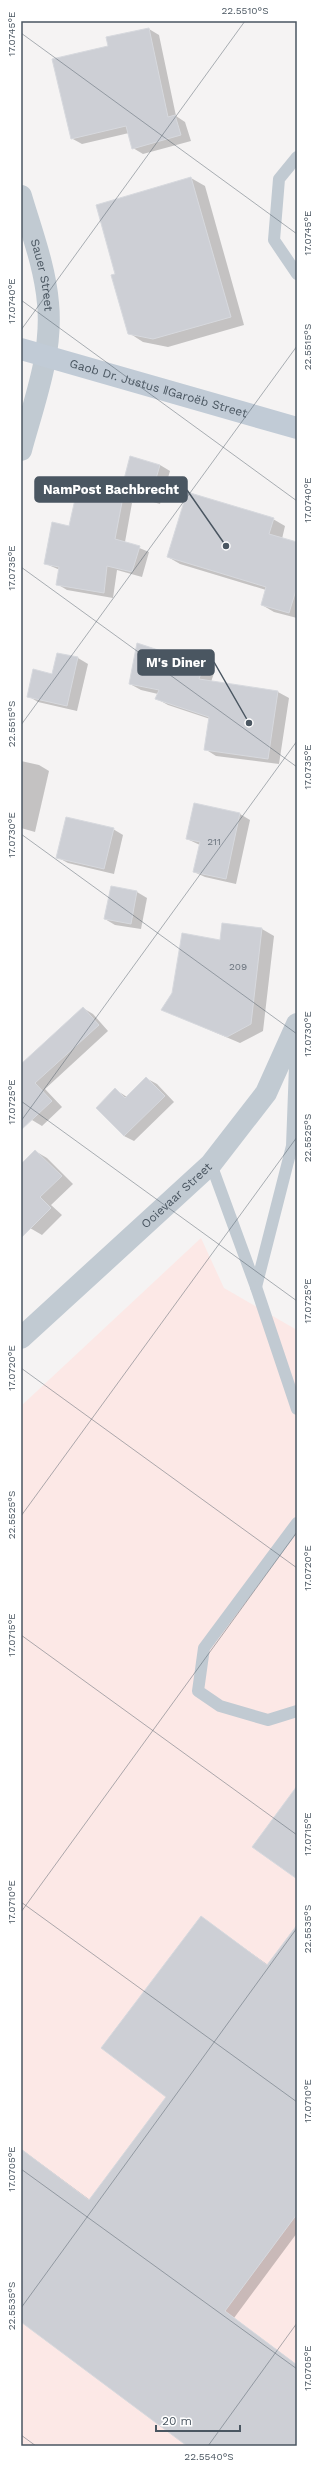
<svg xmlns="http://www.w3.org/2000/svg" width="318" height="2467" font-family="'Work Sans',sans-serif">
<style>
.medical{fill:#fce8e6}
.shadow{fill:#0003}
.building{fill:#cdcfd5;stroke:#d7d9de}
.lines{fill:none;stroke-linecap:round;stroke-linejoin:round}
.lane{stroke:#c1cad2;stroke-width:12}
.street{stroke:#c1cad2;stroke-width:22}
.secondary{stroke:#c1cbd6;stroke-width:22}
.ticks{fill:none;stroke:#4a5661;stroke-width:1;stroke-opacity:0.45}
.labels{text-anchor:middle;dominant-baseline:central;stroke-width:3;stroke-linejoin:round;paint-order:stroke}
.number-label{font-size:10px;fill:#6b747e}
.street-label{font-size:12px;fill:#4a5661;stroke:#fff}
.leader{fill:none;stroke:#4a5661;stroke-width:1.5}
.callout-dot{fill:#4a5661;stroke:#fff;stroke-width:1.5}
.callout{fill:#4a5661;stroke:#4a5661;stroke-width:1.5}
.callout-label{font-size:13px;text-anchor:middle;font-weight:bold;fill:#fff}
.neatline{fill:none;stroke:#4a5661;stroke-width:1.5}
.ticks-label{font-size:10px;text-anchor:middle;fill:#4a5661}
</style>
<rect width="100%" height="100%" fill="#f5f3f3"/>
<path class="medical" d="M201 1238 224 1288 297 1330V2446H21V1406Z"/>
<g class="shadow">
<path d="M149 29 159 35 176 116 185 122 191 141 143 154 133 148 129 133 82 144 71 138 109 46Z"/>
<path d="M191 178 205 186 244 325 168 347 143 342 129 333 117 275Z"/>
<path d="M160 465 170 471 160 504 132 496 122 490Z"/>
<path d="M122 498 132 503 125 542 149 552 142 577 117 570 113 598 67 590 57 584 60 570 46 564Z"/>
<path d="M273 519 285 526 282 539 297 543V618L274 612 262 605 266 590 180 564 168 557Z"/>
<path d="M78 658 88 664 77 711 38 702 28 696 53 675Z"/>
<path d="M203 666 214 673 211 682 278 692 289 698 279 764 216 756 205 749 210 719 168 705 157 699 158 694 141 690 130 684Z"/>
<path d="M21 761 39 765 49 771 35 832 21 828Z"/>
<path d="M194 805 240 814 250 820 236 884 205 877 194 872 200 845 187 839Z"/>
<path d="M113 829 123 835 114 874 68 863 57 857Z"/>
<path d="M112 887 137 892 147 898 141 929 115 925 105 919Z"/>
<path d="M223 924 262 929 274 936 263 1031 240 1043 163 1010 221 941Z"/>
<path d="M83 1008 93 1014 108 1031 45 1089 62 1107 42 1126 32 1120 21 1109V1065Z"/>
<path d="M146 1078 157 1084 174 1102 134 1141 124 1136 116 1090 127 1097Z"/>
<path d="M35 1151 47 1158 73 1184 51 1205 62 1215 42 1235 30 1228 21 1231V1165Z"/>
<path d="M201 1917 268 1965 297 1927V2233L234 2318 297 2365V2446H189L21 2320V2149L90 2200 168 2097Z"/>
</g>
<g class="building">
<path d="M149 28 168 117 175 115 181 135 132 149 126 126 71 139 52 59 108 46 106 37Z"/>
<path d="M191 177 231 317 153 339 128 334 111 275 115 274 96 205Z"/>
<path d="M130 456 160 465 150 499 121 491Z"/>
<path d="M78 486 123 497 115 539 140 546 132 572 107 566 104 593 56 585 59 567 44 564 52 522 69 526Z"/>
<path d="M187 492 274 518 269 534 297 542V587L289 613 261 605 266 587 167 557Z"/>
<path d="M137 643 204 665 199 679 278 691 268 759 204 750 209 717 155 699 159 690 129 684Z"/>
<path d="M57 653 78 657 67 706 27 697 33 669 52 674Z"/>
<path d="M194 803 240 813 226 879 193 872 200 842 186 839Z"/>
<path d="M66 817 114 828 104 869 56 858Z"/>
<path d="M111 886 137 891 131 924 104 919Z"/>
<path d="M222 923 262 928 251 1024 227 1037 161 1010 172 993 182 933 220 940Z"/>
<path d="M83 1007 99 1025 35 1083 52 1101 21 1130V1064Z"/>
<path d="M146 1077 165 1096 124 1136 96 1108 115 1088 125 1098Z"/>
<path d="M35 1150 62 1176 40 1197 51 1208 21 1238V1164Z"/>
<path d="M297 1786V1879L252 1847Z"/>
<path d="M201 1916 267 1965 297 1925V2214L225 2311 297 2365V2446H187L21 2322V2149L89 2200 166 2097 101 2048Z"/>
</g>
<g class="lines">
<g class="lane">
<path d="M297 157 279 179 274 240 297 274"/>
<path d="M211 1164 256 1287 292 1146 296 1039"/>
<path d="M256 1287 297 1409"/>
<path d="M297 1523 204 1648 198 1691 220 1706 268 1720 297 1711"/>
</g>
<g class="street">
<path id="s1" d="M21 196C31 230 45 267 48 303 53 353 34 402 21 450"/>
<path id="s2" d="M21 1338 211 1164 266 1093 297 1024"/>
</g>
<path class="secondary" id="s3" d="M21 349 297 428"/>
</g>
<path class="ticks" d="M21 33 297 234M21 300 297 501M21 330 245 21M21 567 297 767M21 725 297 346M21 834 297 1034M21 1101 297 1301M21 1121 297 741M21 1368 297 1568M21 1516 297 1137M21 1635 297 1835M21 1902 297 2102M21 1912 297 1532M21 2169 297 2369M21 2308 297 1928M21 2435 36 2446M208 2446 297 2323"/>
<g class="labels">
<g class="number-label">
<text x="214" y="841">211</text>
<text x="238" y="966">209</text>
</g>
<g class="street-label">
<text stroke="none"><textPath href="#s1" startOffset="82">Sauer Street</textPath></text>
<text stroke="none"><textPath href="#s3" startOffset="143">Gaob Dr. Justus ǁGaroëb Street</textPath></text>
<text stroke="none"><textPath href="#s2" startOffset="211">Ooievaar Street</textPath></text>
</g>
</g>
<path class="leader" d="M226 546L187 490M249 723L214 662"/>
<g class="callout-dot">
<circle cx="226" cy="546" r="4"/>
<circle cx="249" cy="723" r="4"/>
</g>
<g class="callout">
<rect x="35" y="477" width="152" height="25" rx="4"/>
<rect x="138" y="650" width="76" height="25" rx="4"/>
</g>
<g class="callout-label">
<text x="111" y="494">NamPost Bachbrecht</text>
<text x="176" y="667">M's Diner</text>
</g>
<rect width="318" height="2467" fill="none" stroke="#ffffff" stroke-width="44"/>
<path d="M156 2425v6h84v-6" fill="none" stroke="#4a5661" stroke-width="2"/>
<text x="162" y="2425" font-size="12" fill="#4a5661" stroke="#ffffff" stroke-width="3" paint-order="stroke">20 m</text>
<rect x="22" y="22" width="274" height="2423" class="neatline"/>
<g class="ticks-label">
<text x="245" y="14">22.5510°S</text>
<text transform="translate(11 34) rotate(-90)" y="4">17.0745°E</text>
<text transform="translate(307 233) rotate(-90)" y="4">17.0745°E</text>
<text transform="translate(11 301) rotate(-90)" y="4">17.0740°E</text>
<text transform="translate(307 347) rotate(-90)" y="4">22.5515°S</text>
<text transform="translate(307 500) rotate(-90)" y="4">17.0740°E</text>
<text transform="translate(11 568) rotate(-90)" y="4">17.0735°E</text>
<text transform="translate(11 724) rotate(-90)" y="4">22.5515°S</text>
<text transform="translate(307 767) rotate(-90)" y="4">17.0735°E</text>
<text transform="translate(11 835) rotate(-90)" y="4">17.0730°E</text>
<text transform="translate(307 1034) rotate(-90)" y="4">17.0730°E</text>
<text transform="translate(11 1102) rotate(-90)" y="4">17.0725°E</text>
<text transform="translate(307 1138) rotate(-90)" y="4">22.5525°S</text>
<text transform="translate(307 1301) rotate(-90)" y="4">17.0725°E</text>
<text transform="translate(11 1368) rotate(-90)" y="4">17.0720°E</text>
<text transform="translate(11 1515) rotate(-90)" y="4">22.5525°S</text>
<text transform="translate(307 1568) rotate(-90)" y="4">17.0720°E</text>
<text transform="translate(11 1635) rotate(-90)" y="4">17.0715°E</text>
<text transform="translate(307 1834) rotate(-90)" y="4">17.0715°E</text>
<text transform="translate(11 1902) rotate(-90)" y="4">17.0710°E</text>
<text transform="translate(307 1929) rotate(-90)" y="4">22.5535°S</text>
<text transform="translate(307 2101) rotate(-90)" y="4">17.0710°E</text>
<text transform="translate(11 2169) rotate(-90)" y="4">17.0705°E</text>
<text transform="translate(11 2306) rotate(-90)" y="4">22.5535°S</text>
<text transform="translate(307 2368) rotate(-90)" y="4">17.0705°E</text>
<text x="209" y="2460">22.5540°S</text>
</g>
</svg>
